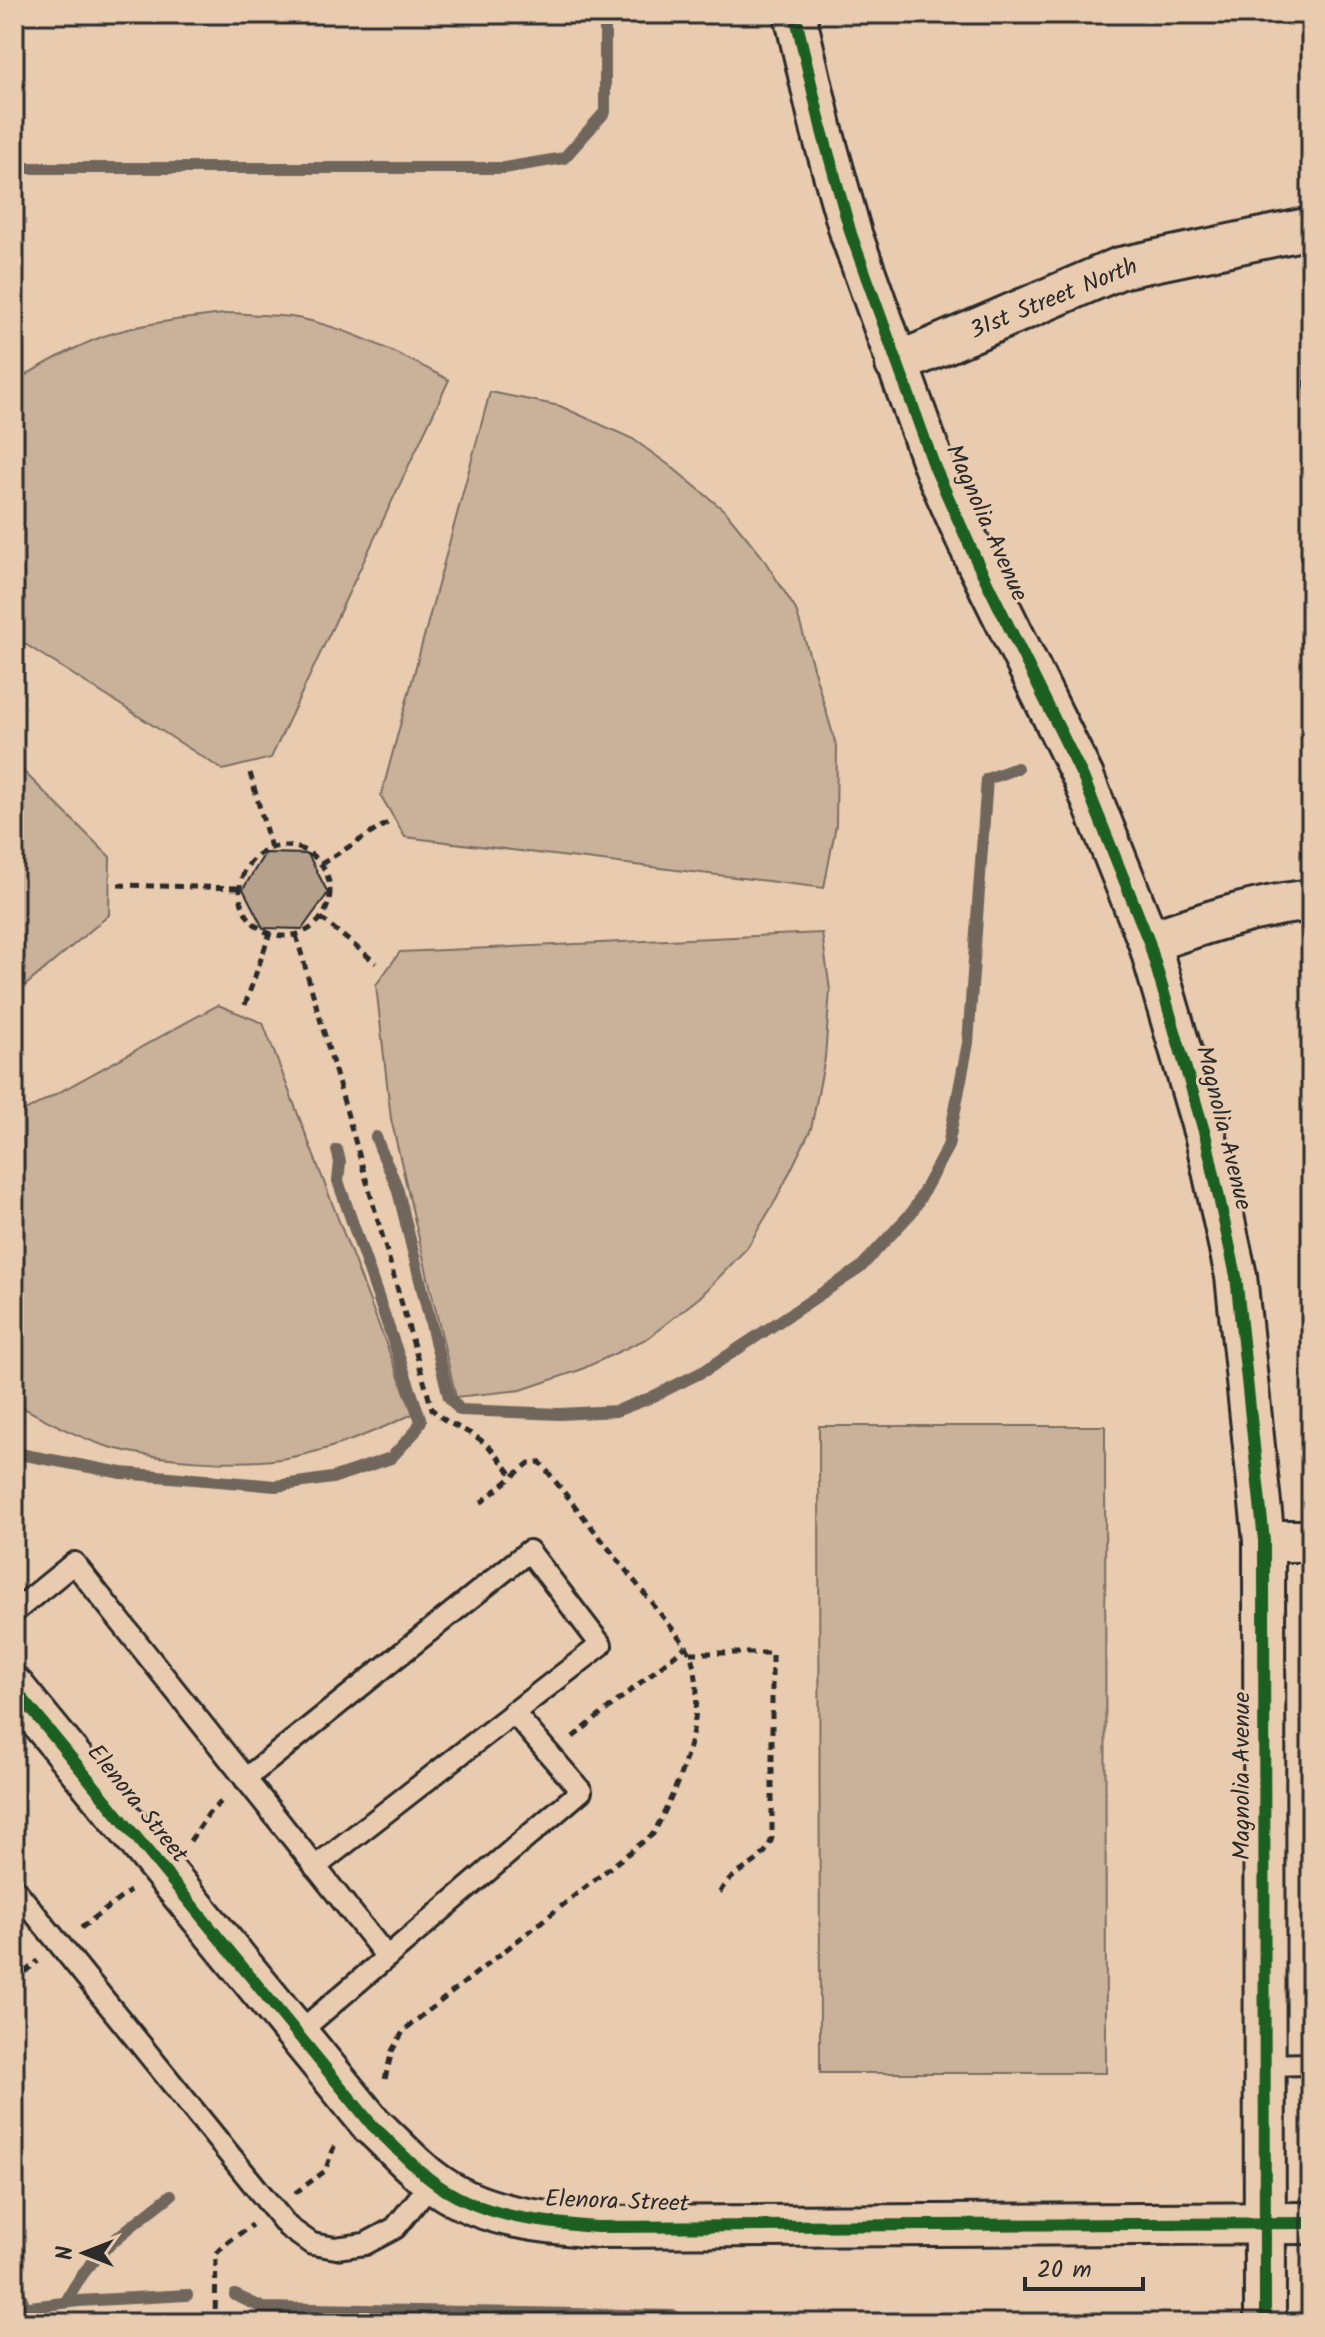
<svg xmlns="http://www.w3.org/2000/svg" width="1325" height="2337" font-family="Kalam,sans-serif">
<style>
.green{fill:#cab19a;stroke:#7a6e62;stroke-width:2}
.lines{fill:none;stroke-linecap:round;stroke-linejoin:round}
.stream{stroke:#70665b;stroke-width:12}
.building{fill:#b4a08b;stroke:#2b2b2b;stroke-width:2}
.service-casing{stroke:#2b2b2b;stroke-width:26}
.minor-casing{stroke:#2b2b2b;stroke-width:46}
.path{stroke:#2b2b2b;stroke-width:5;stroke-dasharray:8 6;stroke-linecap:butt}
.service{stroke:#e9ccb0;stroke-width:20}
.minor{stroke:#e9ccb0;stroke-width:40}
.cycleway-casing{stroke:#e9ccb0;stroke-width:17}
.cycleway{stroke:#1b5e20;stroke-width:12}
.labels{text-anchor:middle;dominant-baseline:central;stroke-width:6;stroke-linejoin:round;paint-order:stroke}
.street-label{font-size:24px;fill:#2b2b2b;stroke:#e9ccb0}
</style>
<rect width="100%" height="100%" fill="#e9ccb0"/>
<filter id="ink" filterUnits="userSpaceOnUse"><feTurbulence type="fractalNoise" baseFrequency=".0125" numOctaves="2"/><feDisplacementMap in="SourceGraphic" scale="16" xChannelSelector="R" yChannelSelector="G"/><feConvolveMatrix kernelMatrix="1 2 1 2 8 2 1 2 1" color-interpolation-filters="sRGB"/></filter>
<g filter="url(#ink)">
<g class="green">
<path d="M234 313C253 315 272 315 291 317 343 325 402 355 449 380L271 758 223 770 14 637V382C42 365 72 348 104 336 146 322 190 318 234 313Z"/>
<path d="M490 392 560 406 633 439 673 468 726 512 761 555 796 610 837 748 836 825 824 888 405 837 381 796Z"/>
<path d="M14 762 110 857 109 915 14 995Z"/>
<path d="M822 933 830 990 825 1058 811 1129 777 1198 747 1248 700 1297 648 1338 580 1370 521 1390 456 1397 391 1119 376 985 400 952Z"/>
<path d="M218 1005 263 1023 413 1414C374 1432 334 1449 292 1457 244 1467 155 1460 109 1447 76 1437 45 1419 14 1403V1117Z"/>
<path d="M819 1426H1105L1106 2073H820Z"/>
</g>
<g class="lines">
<g class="stream">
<path d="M14 168H504L564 158 605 112V14"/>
<path d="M376 1137C382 1156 392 1172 398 1191L449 1397 460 1410 560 1414 616 1411 650 1398 706 1370 860 1268 913 1211 948 1146 968 1043 987 779 1017 768"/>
<path d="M14 1453 122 1473 276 1486 332 1478 391 1458 415 1432 421 1421 338 1181 340 1162 337 1150"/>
<path d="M14 2280 26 2309 27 2322"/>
<path d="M235 2295 263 2308 674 2316"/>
<path d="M66 2302C91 2251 128 2230 171 2195"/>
<path d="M14 2309 79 2301 187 2295"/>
</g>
</g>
<g class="building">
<path d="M1304 325H1311L1310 777Z"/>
<path d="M265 853 308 854 328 893 302 929 263 928 243 889Z"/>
</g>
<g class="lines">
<defs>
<g id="service">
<path d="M14 1612 74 1563 387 1957"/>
<path d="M245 1779 529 1551 601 1645 315 1867"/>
<path d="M14 1888 288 2227 312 2244 336 2248 365 2244 395 2228 432 2182"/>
<path d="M297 2034 581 1791 513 1712"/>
<path d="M1264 2065 1311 2064"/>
</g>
<g id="minor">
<path d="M795 14 822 131 851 234 935 468 978 564 1083 777 1149 942 1206 1138 1236 1276 1264 1541 1265 2323"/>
<path d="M896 364 1120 268 1311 228"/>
<path d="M1149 942C1204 923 1252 907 1311 900"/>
<path d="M1264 1541H1311"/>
<path d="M14 1688 372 2125C392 2143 410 2164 431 2180 478 2217 539 2222 596 2227L1311 2223"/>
</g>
</defs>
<use href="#service" class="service-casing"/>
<use href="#minor" class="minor-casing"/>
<g class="path">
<path d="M250 773 271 848"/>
<circle cx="285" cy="891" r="45"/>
<path d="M321 864 389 822"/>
<path d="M118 885 241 888"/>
<path d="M321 918 376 963"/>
<path d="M296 935 432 1409C446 1425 465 1428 482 1441 494 1450 504 1465 513 1476"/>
<path d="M245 1005 270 933"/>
<path d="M690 1653H772V1838C762 1869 732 1867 719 1894"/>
<path d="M573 1737 686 1646"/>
<path d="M190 1841 209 1813 224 1799"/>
<path d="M81 1928 130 1891"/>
<path d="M14 1981 38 1961"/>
<path d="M385 2079 392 2051 404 2030 653 1834C680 1786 715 1698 686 1646L540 1462 529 1463 477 1506"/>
<path d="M295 2193 325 2171 335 2144"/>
<path d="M215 2323 216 2254 228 2242 252 2225"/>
</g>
<use href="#service" class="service"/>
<use href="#minor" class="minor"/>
<defs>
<g id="cycleway">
<path d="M795 14 822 131 851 234 935 468 978 564 1083 777 1149 942 1206 1138 1236 1276 1264 1541 1265 2323"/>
<path d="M14 1688 372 2125C392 2143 410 2164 431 2180 478 2217 539 2222 596 2227L1311 2223"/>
</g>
</defs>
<use href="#cycleway" class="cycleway-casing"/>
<use href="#cycleway" class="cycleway"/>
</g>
</g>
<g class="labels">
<g class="street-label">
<text transform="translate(1054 299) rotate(-22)">31st Street North</text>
<text transform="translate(986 523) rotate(66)">Magnolia Avenue</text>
<text transform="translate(1223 1128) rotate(76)">Magnolia Avenue</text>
<text transform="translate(1242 1776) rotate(-90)">Magnolia Avenue</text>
<text transform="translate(137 1804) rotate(51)">Elenora Street</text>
<text transform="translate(617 2202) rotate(2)">Elenora Street</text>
</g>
</g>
<rect width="1325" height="2337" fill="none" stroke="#e9ccb0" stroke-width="48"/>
<rect x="24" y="24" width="1277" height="2289" fill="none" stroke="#2b2b2b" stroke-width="3" filter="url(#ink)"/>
<g transform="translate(84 2253) rotate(270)" stroke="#e9ccb0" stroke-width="6" paint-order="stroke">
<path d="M0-6L14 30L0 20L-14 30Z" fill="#2b2b2b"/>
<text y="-12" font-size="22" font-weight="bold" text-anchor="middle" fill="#2b2b2b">N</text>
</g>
<path d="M1025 2277v12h118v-12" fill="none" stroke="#2b2b2b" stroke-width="4"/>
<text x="1037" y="2277" font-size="24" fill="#2b2b2b" stroke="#e9ccb0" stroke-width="6" paint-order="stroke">20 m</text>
</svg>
